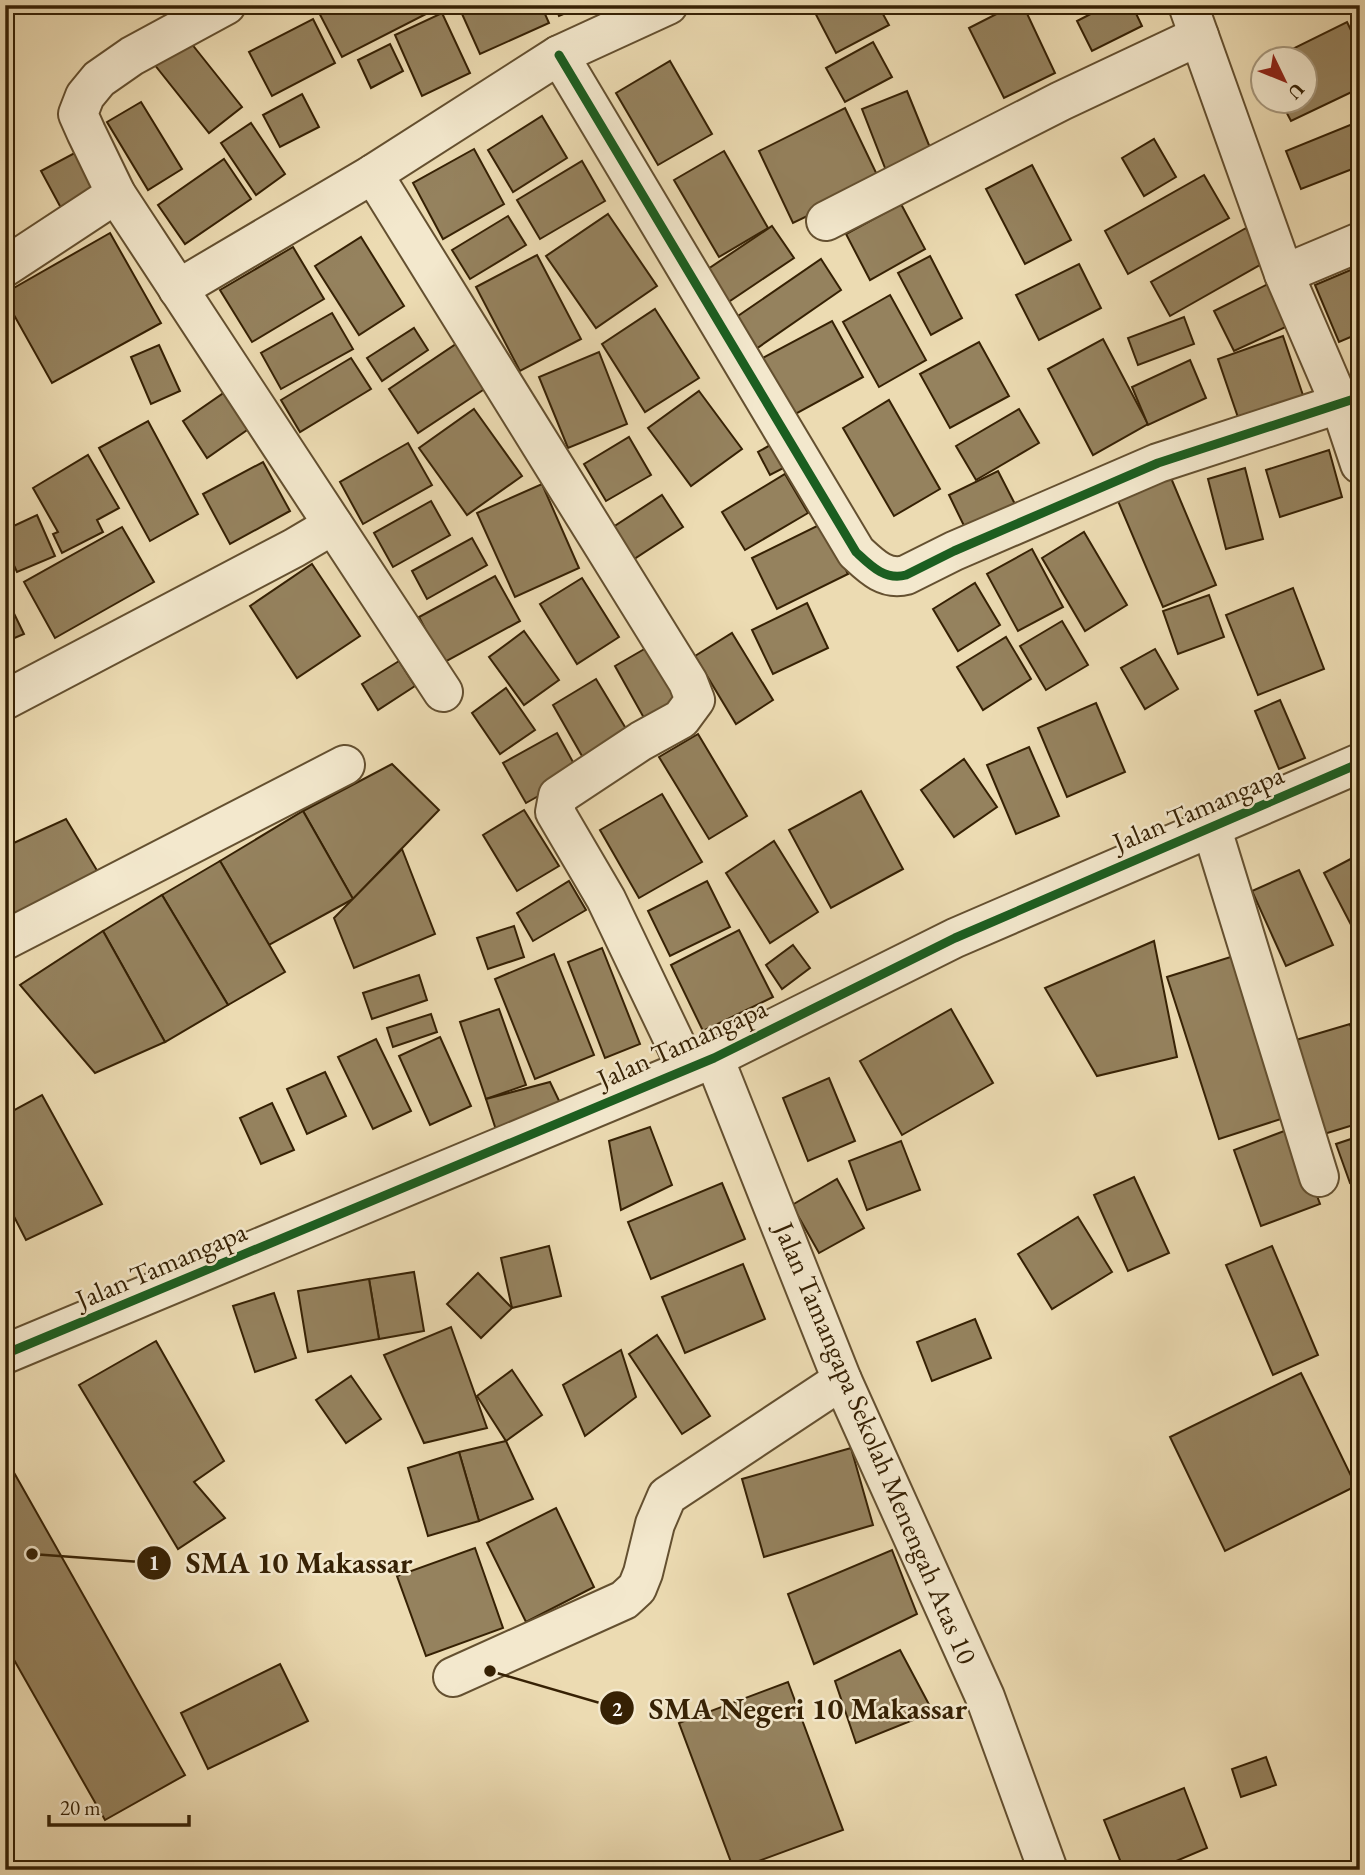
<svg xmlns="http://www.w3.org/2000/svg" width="1365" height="1875" font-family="'EB Garamond',serif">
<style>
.building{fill:#95825e;stroke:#362104;stroke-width:2}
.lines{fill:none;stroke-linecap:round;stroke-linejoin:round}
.minor-casing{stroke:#645030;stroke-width:42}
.minor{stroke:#f3e8cd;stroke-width:38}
.cycleway-casing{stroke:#f3e8cd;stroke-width:13}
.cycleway{stroke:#1b5e20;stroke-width:9}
.labels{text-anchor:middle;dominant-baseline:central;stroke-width:5;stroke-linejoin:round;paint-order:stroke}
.street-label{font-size:28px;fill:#362104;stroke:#f3e8cd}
.leader{fill:none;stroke:#362104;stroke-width:2.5}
.callout-dot{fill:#362104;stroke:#f3e8cd;stroke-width:2.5}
.mark-label{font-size:21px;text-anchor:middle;font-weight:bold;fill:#fff}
.callout-label{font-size:30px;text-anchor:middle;font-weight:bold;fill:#362104;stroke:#f3e8cd;stroke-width:5;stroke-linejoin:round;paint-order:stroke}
</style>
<rect width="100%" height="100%" fill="#ecdbb2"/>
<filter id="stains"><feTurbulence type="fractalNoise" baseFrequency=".00286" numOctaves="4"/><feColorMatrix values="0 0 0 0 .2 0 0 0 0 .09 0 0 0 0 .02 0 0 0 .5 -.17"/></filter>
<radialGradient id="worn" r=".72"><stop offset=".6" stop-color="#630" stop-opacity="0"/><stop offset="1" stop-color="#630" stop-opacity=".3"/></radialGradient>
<g class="building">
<path d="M315 5H425L428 13 342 57Z"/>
<path d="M458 5H541L549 23 480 54Z"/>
<path d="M555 5H585L559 16Z"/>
<path d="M811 5H878L889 25 836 53Z"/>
<path d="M1014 5H1023L1055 73 1004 98 969 28Z"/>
<path d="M1108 5H1132L1142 26 1092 51 1077 21Z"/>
<path d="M442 13 470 73 422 96 395 35Z"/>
<path d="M313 19 335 63 272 96 249 52Z"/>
<path d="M1347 22 1360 49V88L1291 121 1281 102H1306V60H1270Z"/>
<path d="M187 38 242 107 209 133 154 64Z"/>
<path d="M873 42 892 77 845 102 826 68Z"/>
<path d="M390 44 403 71 371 88 358 60Z"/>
<path d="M670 61 712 134 658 165 616 93Z"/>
<path d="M907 91 933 155 887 173 862 109Z"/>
<path d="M302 94 319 127 280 147 263 115Z"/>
<path d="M141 102 182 169 148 190 107 122Z"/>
<path d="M845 108 880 181 793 223 759 151Z"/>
<path d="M542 116 567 158 513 192 488 150Z"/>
<path d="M1360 121V166L1301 189 1286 151Z"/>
<path d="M251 123 285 174 256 195 221 143Z"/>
<path d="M1154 139 1176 177 1144 196 1122 158Z"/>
<path d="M82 149 101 187 61 208 41 171Z"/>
<path d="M474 149 504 204 443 239 413 183Z"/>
<path d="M724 151 768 228 719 257 674 180Z"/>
<path d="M224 159 251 199 185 244 158 205Z"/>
<path d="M582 161 605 201 540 239 517 200Z"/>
<path d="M1032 165 1071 240 1025 264 986 189Z"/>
<path d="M1204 175 1229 218 1128 274 1105 231Z"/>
<path d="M901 204 925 249 870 280 846 234Z"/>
<path d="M608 214 657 286 596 328 546 256Z"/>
<path d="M508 216 526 245 470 279 452 250Z"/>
<path d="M772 226 794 258 721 307 699 275Z"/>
<path d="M1246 228 1265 262 1170 316 1151 282Z"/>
<path d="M110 233 161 323 52 383 5 299V293Z"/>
<path d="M361 237 404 306 359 335 315 266Z"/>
<path d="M293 247 324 299 252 342 220 290Z"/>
<path d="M537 255 581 339 520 371 476 287Z"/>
<path d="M930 256 962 318 931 335 898 273Z"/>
<path d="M821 259 841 290 756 349 735 318Z"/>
<path d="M1079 264 1101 308 1039 340 1016 295Z"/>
<path d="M1360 266V333L1339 342 1315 285Z"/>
<path d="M1272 282 1292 324 1234 351 1214 311Z"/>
<path d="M890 295 926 360 879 387 843 322Z"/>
<path d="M655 309 699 378 645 412 602 344Z"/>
<path d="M332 313 353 349 281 389 261 353Z"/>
<path d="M1184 317 1194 344 1138 365 1128 338Z"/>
<path d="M832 321 863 377 790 417 759 360Z"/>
<path d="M414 328 428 350 382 381 367 358Z"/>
<path d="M1283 336 1307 407 1242 429 1218 359Z"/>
<path d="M1103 339 1148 424 1093 455 1048 369Z"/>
<path d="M979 342 1009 396 950 428 920 374Z"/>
<path d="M456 344 486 388 418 433 389 389Z"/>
<path d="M159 345 180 391 151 404 131 357Z"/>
<path d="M599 352 627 424 568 448 539 377Z"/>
<path d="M351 358 371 389 300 432 281 400Z"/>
<path d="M1190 360 1206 398 1148 425 1132 387Z"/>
<path d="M699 391 742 449 691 486 648 428Z"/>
<path d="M225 392 250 428 207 458 183 421Z"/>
<path d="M889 400 940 489 894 516 843 428Z"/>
<path d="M474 409 522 476 467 515 419 448Z"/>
<path d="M1019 409 1039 443 976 480 956 446Z"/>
<path d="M148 421 198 514 150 541 99 448Z"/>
<path d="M629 437 651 475 606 501 584 464Z"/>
<path d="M781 439 793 463 770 475 758 452Z"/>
<path d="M408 443 432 485 363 524 340 482Z"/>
<path d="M1329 450 1342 497 1280 517 1266 470Z"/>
<path d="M88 455 119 508 97 520 103 532 62 553 53 534 58 532 33 488Z"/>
<path d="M263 462 290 511 230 544 203 494Z"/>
<path d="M1245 468 1263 539 1226 549 1208 479Z"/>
<path d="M998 471 1018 510 968 534 949 495Z"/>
<path d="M785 474 808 513 745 550 722 512Z"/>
<path d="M1171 478 1216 585 1163 607 1118 501Z"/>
<path d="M542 484 579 568 515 597 477 513Z"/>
<path d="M662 495 683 527 628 563 607 531Z"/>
<path d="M431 501 450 535 393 567 374 533Z"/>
<path d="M37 515 55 556 17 572 5 546V530Z"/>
<path d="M823 523 848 574 777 609 752 558Z"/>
<path d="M122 527 154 582 55 638 24 582Z"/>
<path d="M1084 532 1127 605 1085 631 1042 558Z"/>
<path d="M472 538 487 565 427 599 412 571Z"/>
<path d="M1032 549 1063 607 1018 631 987 574Z"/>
<path d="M312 564 360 636 297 678 250 606Z"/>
<path d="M495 576 520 621 443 663 419 617Z"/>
<path d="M582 578 619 637 577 664 540 604Z"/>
<path d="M975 583 1000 625 958 651 933 609Z"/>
<path d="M1293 588 1324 669 1258 695 1226 615Z"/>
<path d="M5 595 24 634 5 642Z"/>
<path d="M1209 595 1224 637 1178 654 1163 611Z"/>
<path d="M807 603 828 648 773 674 752 630Z"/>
<path d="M1062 621 1088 665 1046 690 1020 646Z"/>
<path d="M524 631 559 680 524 705 489 657Z"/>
<path d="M732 633 773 700 736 724 695 656Z"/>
<path d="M1006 637 1031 679 983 710 957 667Z"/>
<path d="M653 644 683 696 644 718 615 666Z"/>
<path d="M1155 649 1178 689 1145 709 1121 668Z"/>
<path d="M399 661 415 686 378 710 362 684Z"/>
<path d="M596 679 631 737 586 763 553 705Z"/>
<path d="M506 688 535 730 500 754 472 713Z"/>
<path d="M1280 700 1305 758 1279 769 1255 711Z"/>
<path d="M1096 703 1125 772 1067 797 1038 728Z"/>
<path d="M557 733 579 773 526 803 503 763Z"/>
<path d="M698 734 747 816 709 839 659 757Z"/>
<path d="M1029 747 1059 816 1016 834 987 765Z"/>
<path d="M964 759 997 807 954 837 921 790Z"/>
<path d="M392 764 439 810 353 899 303 811Z"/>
<path d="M861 791 903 869 831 908 789 830Z"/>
<path d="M662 794 702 862 639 898 600 830Z"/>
<path d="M524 810 559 866 517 891 483 835Z"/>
<path d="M303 811 353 899 269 945 220 861Z"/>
<path d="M66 819 107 887 5 936V847Z"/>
<path d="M774 841 818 912 770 943 726 873Z"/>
<path d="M402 849 435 934 354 968 334 918Z"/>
<path d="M1360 854V942L1324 873Z"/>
<path d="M220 861 285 972 228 1005 162 895Z"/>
<path d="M1299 870 1333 945 1286 966 1252 891Z"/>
<path d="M569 881 586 910 533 941 517 913Z"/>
<path d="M707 881 730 927 670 956 648 911Z"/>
<path d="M162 895 228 1005 165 1042 103 931Z"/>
<path d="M514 926 524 957 488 969 477 938Z"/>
<path d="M739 930 773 997 703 1031 671 965Z"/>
<path d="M103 931 165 1042 95 1073 20 985Z"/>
<path d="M1154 941 1177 1057 1097 1076 1045 988Z"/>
<path d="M793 945 810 968 782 989 766 965Z"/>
<path d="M602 948 640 1044 605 1058 568 962Z"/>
<path d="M554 954 594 1055 535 1079 495 979Z"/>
<path d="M1237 955 1287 1117 1219 1139 1167 977Z"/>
<path d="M419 975 427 1000 372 1019 363 993Z"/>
<path d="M499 1009 526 1085 486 1099 460 1022Z"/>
<path d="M951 1009 993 1083 902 1135 860 1061Z"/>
<path d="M431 1014 437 1032 393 1047 387 1028Z"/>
<path d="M1350 1024 1360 1059V1123L1324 1134 1296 1040Z"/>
<path d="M440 1037 471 1106 430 1125 399 1056Z"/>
<path d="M376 1039 411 1111 373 1129 338 1057Z"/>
<path d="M325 1072 346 1116 307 1134 287 1089Z"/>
<path d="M829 1078 855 1141 808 1161 783 1098Z"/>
<path d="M550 1082 563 1109 497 1133 486 1099Z"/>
<path d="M42 1095 102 1204 26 1240 5 1199V1115Z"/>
<path d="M272 1103 294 1150 261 1164 240 1118Z"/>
<path d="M650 1127 672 1185 621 1210 609 1141Z"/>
<path d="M1292 1128 1320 1204 1261 1226 1234 1150Z"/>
<path d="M1360 1136V1179L1350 1183 1336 1144Z"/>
<path d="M901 1141 920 1190 867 1210 849 1161Z"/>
<path d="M1134 1177 1169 1253 1128 1271 1094 1195Z"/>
<path d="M837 1179 864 1228 819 1253 792 1205Z"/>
<path d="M722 1183 745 1239 651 1279 628 1222Z"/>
<path d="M1078 1217 1112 1272 1052 1309 1018 1254Z"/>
<path d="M549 1246 561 1296 512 1308 501 1258Z"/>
<path d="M1272 1246 1318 1355 1273 1375 1226 1265Z"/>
<path d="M743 1264 765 1319 685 1353 662 1297Z"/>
<path d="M414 1272 424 1331 379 1339 369 1279Z"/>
<path d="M478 1273 512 1308 481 1338 447 1304Z"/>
<path d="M369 1279 379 1339 308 1352 298 1291Z"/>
<path d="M274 1293 296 1358 255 1372 233 1306Z"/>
<path d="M975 1319 991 1358 932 1381 917 1342Z"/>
<path d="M451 1327 487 1428 424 1443 384 1355Z"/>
<path d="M657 1335 710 1416 682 1434 629 1354Z"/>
<path d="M156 1341 224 1461 194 1482 225 1518 178 1549 79 1385Z"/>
<path d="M621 1350 636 1397 585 1436 563 1385Z"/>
<path d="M512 1370 542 1415 506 1441 477 1396Z"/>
<path d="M1301 1373 1356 1486 1225 1551 1170 1437Z"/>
<path d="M351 1376 381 1419 346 1443 316 1400Z"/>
<path d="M506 1441 533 1499 479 1521 459 1452Z"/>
<path d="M851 1448 873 1525 764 1557 742 1479Z"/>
<path d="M459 1452 479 1521 428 1536 408 1468Z"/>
<path d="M8 1462 185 1775 105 1820 5 1644V1464Z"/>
<path d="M556 1508 594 1587 526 1622 487 1543Z"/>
<path d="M475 1548 503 1628 426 1656 397 1576Z"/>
<path d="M892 1550 917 1614 814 1664 788 1594Z"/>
<path d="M900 1650 933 1712 856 1743 835 1681Z"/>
<path d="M280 1664 308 1721 208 1769 181 1713Z"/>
<path d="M788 1682 843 1830 734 1870 679 1723Z"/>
<path d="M1266 1757 1276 1785 1241 1797 1232 1769Z"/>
<path d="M1184 1788 1207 1848 1155 1870H1124L1104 1820Z"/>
</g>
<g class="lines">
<defs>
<g id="minor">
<path d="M226 5 132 56 99 79 85 96 78 114 86 132 116 194 443 692"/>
<path d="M1188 5 1284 274 1340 404 1360 464"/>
<path d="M559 55 856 552C870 565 885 581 906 575L954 551 1158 463 1360 397"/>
<path d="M373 174 688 682 695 700 681 719 641 741 558 796 555 812 606 899 687 1068"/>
<path d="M826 221 1061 101 1199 36"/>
<path d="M5 267 116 194"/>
<path d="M1284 274 1360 242"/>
<path d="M178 289 373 174 559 55 668 5"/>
<path d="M5 700 294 548 333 525"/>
<path d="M1211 826 1319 1177"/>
<path d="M5 940 345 765"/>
<path d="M714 1058 842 1380 985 1697 1048 1870"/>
<path d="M5 1354 714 1058 955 938 1360 763"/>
<path d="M453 1677 624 1600 637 1588 643 1573 655 1524 667 1496 842 1380"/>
</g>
</defs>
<use href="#minor" class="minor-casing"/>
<use href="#minor" class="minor"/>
<defs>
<g id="cycleway">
<path d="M559 55 856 552C870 565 885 581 906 575L954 551 1158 463 1360 397"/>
<path d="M5 1354 714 1058 955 938 1360 763"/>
</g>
</defs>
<use href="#cycleway" class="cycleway-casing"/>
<use href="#cycleway" class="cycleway"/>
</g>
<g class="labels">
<g class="street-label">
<text transform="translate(1198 808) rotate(-23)">Jalan Tamangapa</text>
<text transform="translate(682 1043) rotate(-24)">Jalan Tamangapa</text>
<text transform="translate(161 1265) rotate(-23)">Jalan Tamangapa</text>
<text transform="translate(876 1443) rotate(67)">Jalan Tamangapa Sekolah Menengah Atas 10</text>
</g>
</g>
<path class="leader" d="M32 1554L154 1563M490 1671L617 1708"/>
<g class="callout-dot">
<circle cx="32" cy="1554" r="7"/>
<circle cx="490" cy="1671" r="7"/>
<circle cx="154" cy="1563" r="18"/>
<circle cx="617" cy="1708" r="18"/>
</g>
<g class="mark-label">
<text x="154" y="1570">1</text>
<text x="617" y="1716">2</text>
</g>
<g class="callout-label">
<text x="299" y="1573">SMA 10 Makassar</text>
<text x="808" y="1719">SMA Negeri 10 Makassar</text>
</g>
<rect width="1365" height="1875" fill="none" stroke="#ecdbb2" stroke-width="28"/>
<rect x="7" y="7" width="1351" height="1861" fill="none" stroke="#362104" stroke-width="3.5"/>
<rect x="14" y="14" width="1337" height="1847" fill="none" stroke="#362104" stroke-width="2"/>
<g transform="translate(1284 80) rotate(133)"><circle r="33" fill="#f3e8cd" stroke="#a7987d" stroke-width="2"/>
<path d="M0-5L12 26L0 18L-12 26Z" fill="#8f2418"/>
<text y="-10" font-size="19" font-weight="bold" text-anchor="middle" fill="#362104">U</text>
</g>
<path d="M49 1815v10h140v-10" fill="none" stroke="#362104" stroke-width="3.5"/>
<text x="60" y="1815" font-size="21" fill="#362104" stroke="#f3e8cd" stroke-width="5" paint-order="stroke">20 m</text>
<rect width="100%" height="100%" filter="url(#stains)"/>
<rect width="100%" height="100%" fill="url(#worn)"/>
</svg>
